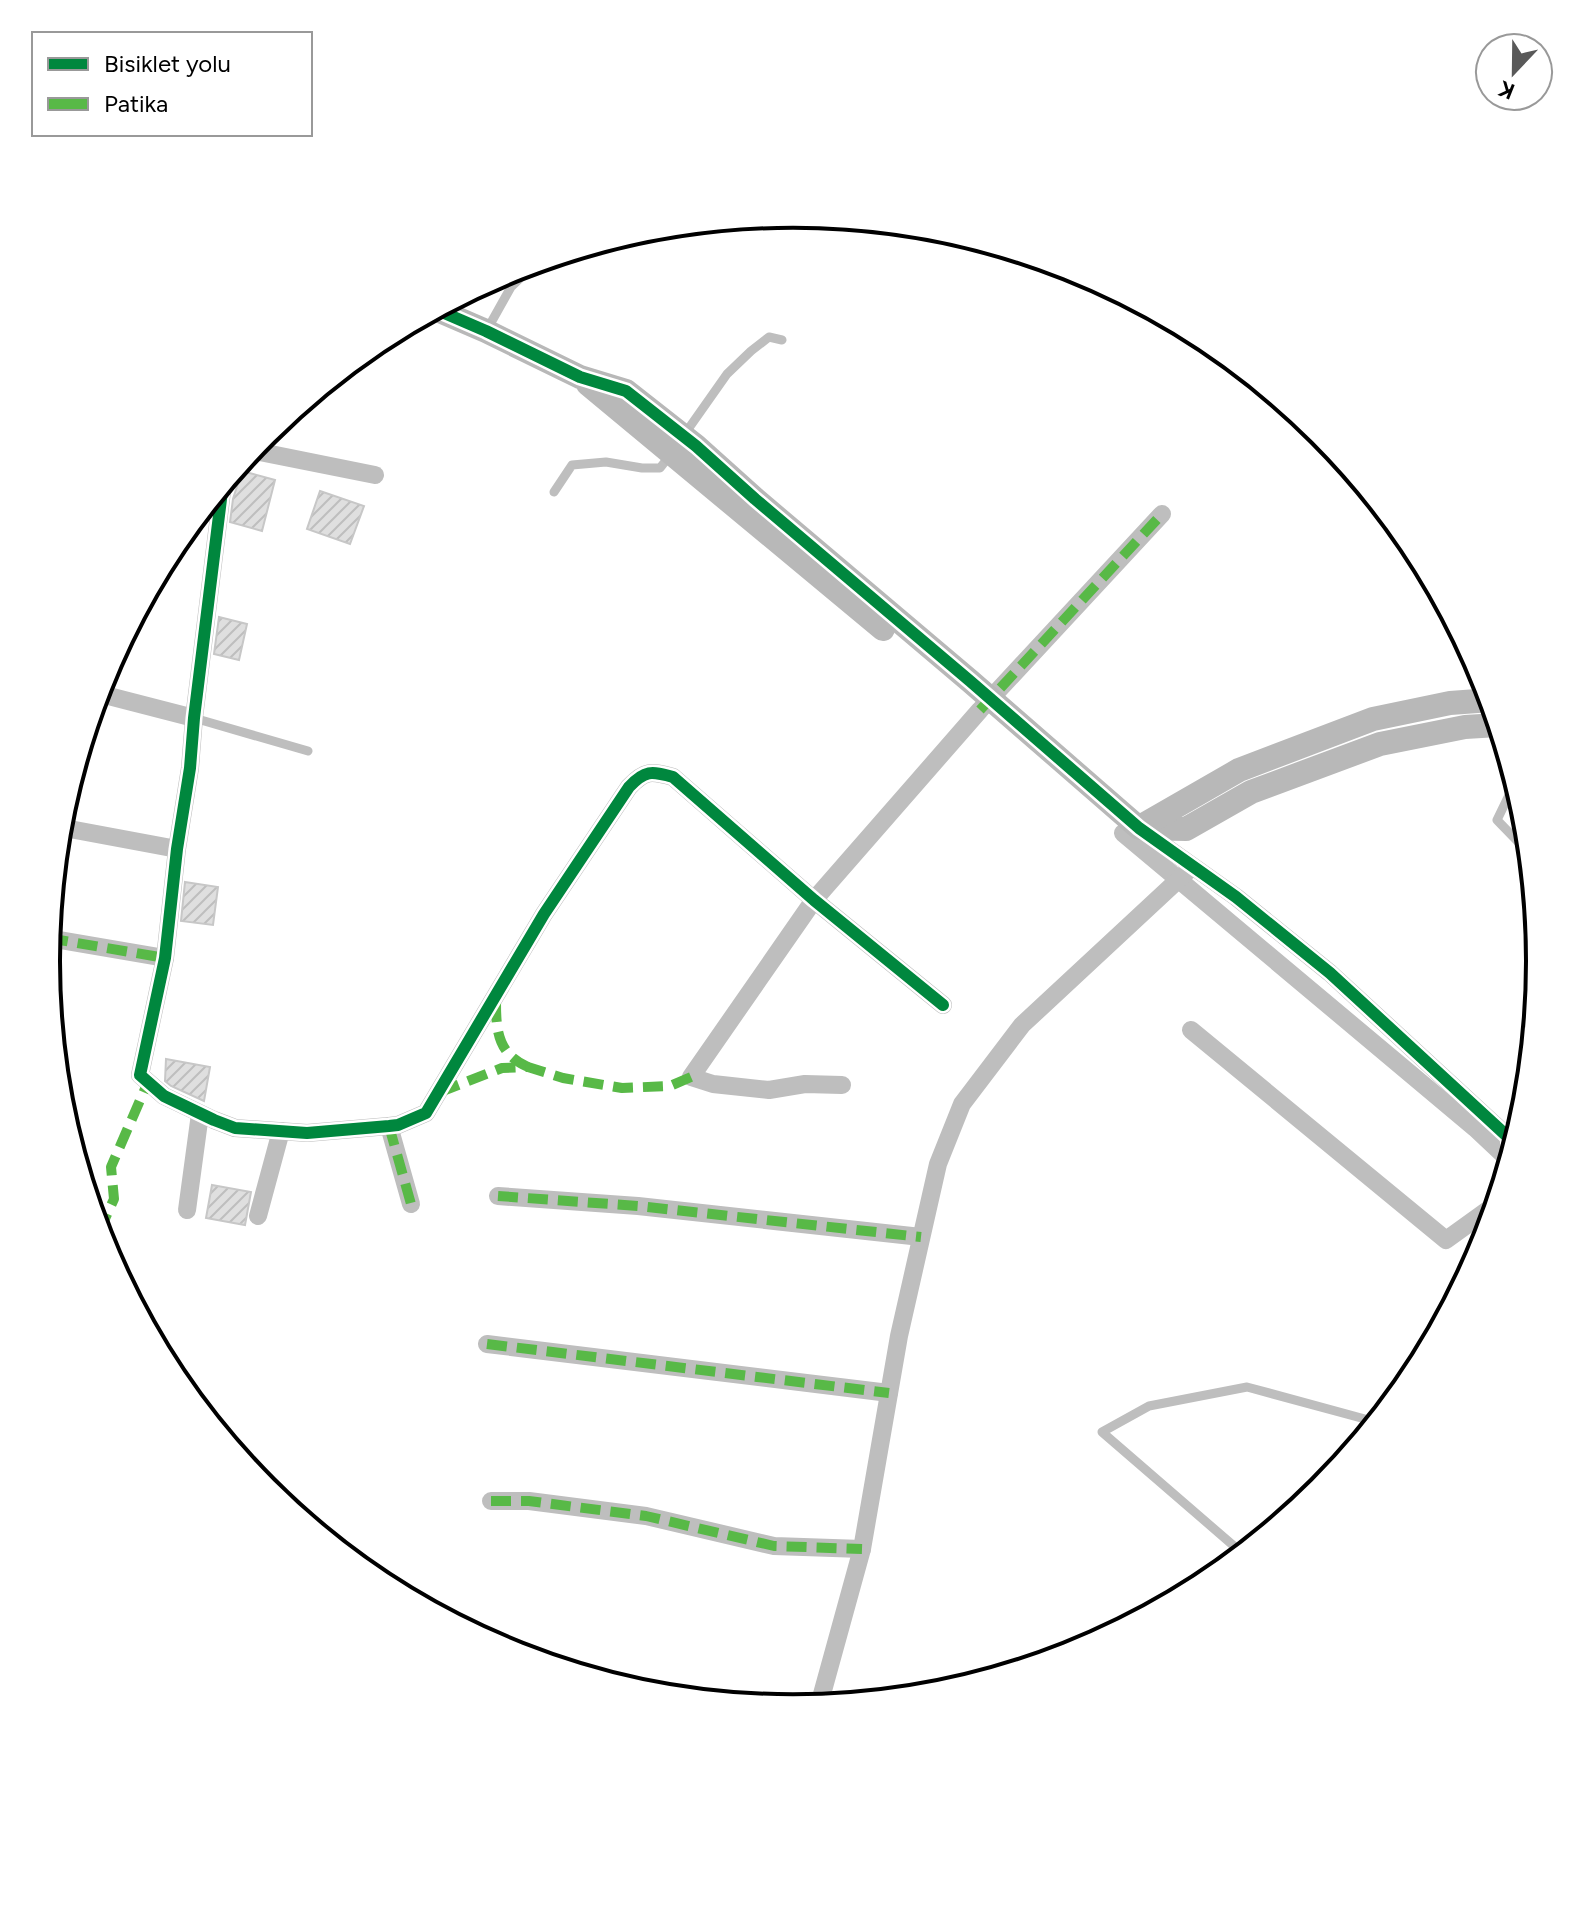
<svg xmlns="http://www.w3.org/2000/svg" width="1586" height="1921" font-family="Figtree,sans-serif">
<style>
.building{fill:url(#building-hatch);stroke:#c7c7c7;stroke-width:2}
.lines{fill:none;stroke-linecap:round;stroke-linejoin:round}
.lane{stroke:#bebebe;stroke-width:9}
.street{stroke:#bebebe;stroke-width:18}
.secondary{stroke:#b8b8b8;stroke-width:24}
.quiet{stroke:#58b947;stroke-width:10;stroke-dasharray:20 10;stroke-linecap:butt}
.cycleway-casing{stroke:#fff;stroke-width:17}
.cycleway{stroke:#00873e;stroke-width:12}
.rim{fill:none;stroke:#000;stroke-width:4}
</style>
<defs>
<pattern id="building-hatch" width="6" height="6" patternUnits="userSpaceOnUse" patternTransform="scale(2)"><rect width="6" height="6" fill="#dfdfdf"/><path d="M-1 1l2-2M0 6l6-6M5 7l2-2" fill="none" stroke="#bebebe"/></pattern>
</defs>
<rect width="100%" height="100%" fill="#fff"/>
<g class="building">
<path d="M242 471 275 480 262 531 230 522 233 499Z"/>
<path d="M320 491 364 506 350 544 307 529Z"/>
<path d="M219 617 247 624 239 660 214 654Z"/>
<path d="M185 882 218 887 213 925 181 921Z"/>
<path d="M166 1059 210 1067 204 1101 171 1086 165 1081Z"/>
<path d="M212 1185 251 1192 245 1225 206 1218Z"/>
</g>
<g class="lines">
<g class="lane">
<path d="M488 328 511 287 538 261"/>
<path d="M684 435 727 374 751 351 769 337 782 340"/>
<path d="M554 492 572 465 606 462 642 468H660L671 454"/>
<path d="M194 718 308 751"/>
<path d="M1517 786 1512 789 1497 820 1529 853"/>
<path d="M1242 1553 1102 1432 1149 1406 1247 1387 1376 1422"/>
</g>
<g class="street">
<path d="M250 450 375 475"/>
<path d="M223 483 194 718 190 768 177 849 165 958 140 1075 164 1096 214 1120 235 1128 307 1133 389 1126 398 1125 426 1113 544 914 629 787C645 770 651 771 673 777L814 900 943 1005"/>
<path d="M97 693 194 718"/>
<path d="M59 827 177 849"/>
<path d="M1139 828 1236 897 1330 973 1508 1137 1510 1159"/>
<path d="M1123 833 1475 1128 1509 1160"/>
<path d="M48 938 165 958"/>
<path d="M1191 1030 1446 1240 1496 1204"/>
<path d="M842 1085 805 1084 769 1090 713 1084 691 1077 814 900 980 710 1162 514"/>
<path d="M389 1126 411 1204"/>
<path d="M498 1196 638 1206 921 1237"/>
<path d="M187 1210 200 1114"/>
<path d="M258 1216 281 1131"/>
<path d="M487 1344 889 1393"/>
<path d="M491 1501H529L646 1516 774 1546 862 1549"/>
<path d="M819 1705 862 1549 899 1336 938 1164 962 1104 1022 1025 1192 867"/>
</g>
<g class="secondary">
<path d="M435 309 486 331 580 377 626 391 696 446 755 499 970 681 1139 828 1186 829 1251 792 1380 744 1465 727 1498 725"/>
<path d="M588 384 883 629"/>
<path d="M1140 827 1239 770 1373 719 1450 703 1491 700"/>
</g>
<g class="quiet">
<path d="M980 710 1162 514"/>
<path d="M48 938 165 958"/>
<path d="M496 1002C496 1031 498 1054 528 1067"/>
<path d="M440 1092 502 1068 528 1067 563 1078 622 1088 670 1086 691 1077"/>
<path d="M389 1126 411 1204"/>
<path d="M498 1196 638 1206 921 1237"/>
<path d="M99 1232 114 1199 111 1167 148 1082"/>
<path d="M487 1344 889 1393"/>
<path d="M491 1501H529L646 1516 774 1546 862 1549"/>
</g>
<defs>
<g id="cycleway">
<path d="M435 309 486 331 580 377 626 391 696 446 755 499 970 681 1139 828 1236 897 1330 973 1508 1137 1510 1159"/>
<path d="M223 483 194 718 190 768 177 849 165 958 140 1075 164 1096 214 1120 235 1128 307 1133 389 1126 398 1125 426 1113 544 914 629 787C645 770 651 771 673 777L814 900 943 1005"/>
</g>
</defs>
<use href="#cycleway" class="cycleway-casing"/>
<use href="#cycleway" class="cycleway"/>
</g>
<path d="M0 0H1586V1921H0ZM60 961a733 733 0 1 1 1466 0a733 733 0 1 1-1466 0Z" fill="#fff" fill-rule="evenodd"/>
<path class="rim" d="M60 961a733 733 0 1 1 1466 0a733 733 0 1 1-1466 0Z"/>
<rect x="32" y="32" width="280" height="104" fill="#ffffff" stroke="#999999" stroke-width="2"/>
<rect x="48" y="58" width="40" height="12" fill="#00873e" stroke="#999999" stroke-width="2"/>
<text x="104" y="72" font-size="24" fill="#000000">Bisiklet yolu</text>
<rect x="48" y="98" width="40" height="12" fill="#58b947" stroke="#999999" stroke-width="2"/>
<text x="104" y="112" font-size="24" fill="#000000">Patika</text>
<g transform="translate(1514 72) rotate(202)"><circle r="38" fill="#ffffff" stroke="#999999" stroke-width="2"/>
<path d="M0-6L14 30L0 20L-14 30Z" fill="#595959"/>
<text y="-12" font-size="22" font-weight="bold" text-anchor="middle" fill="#000000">K</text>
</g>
</svg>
